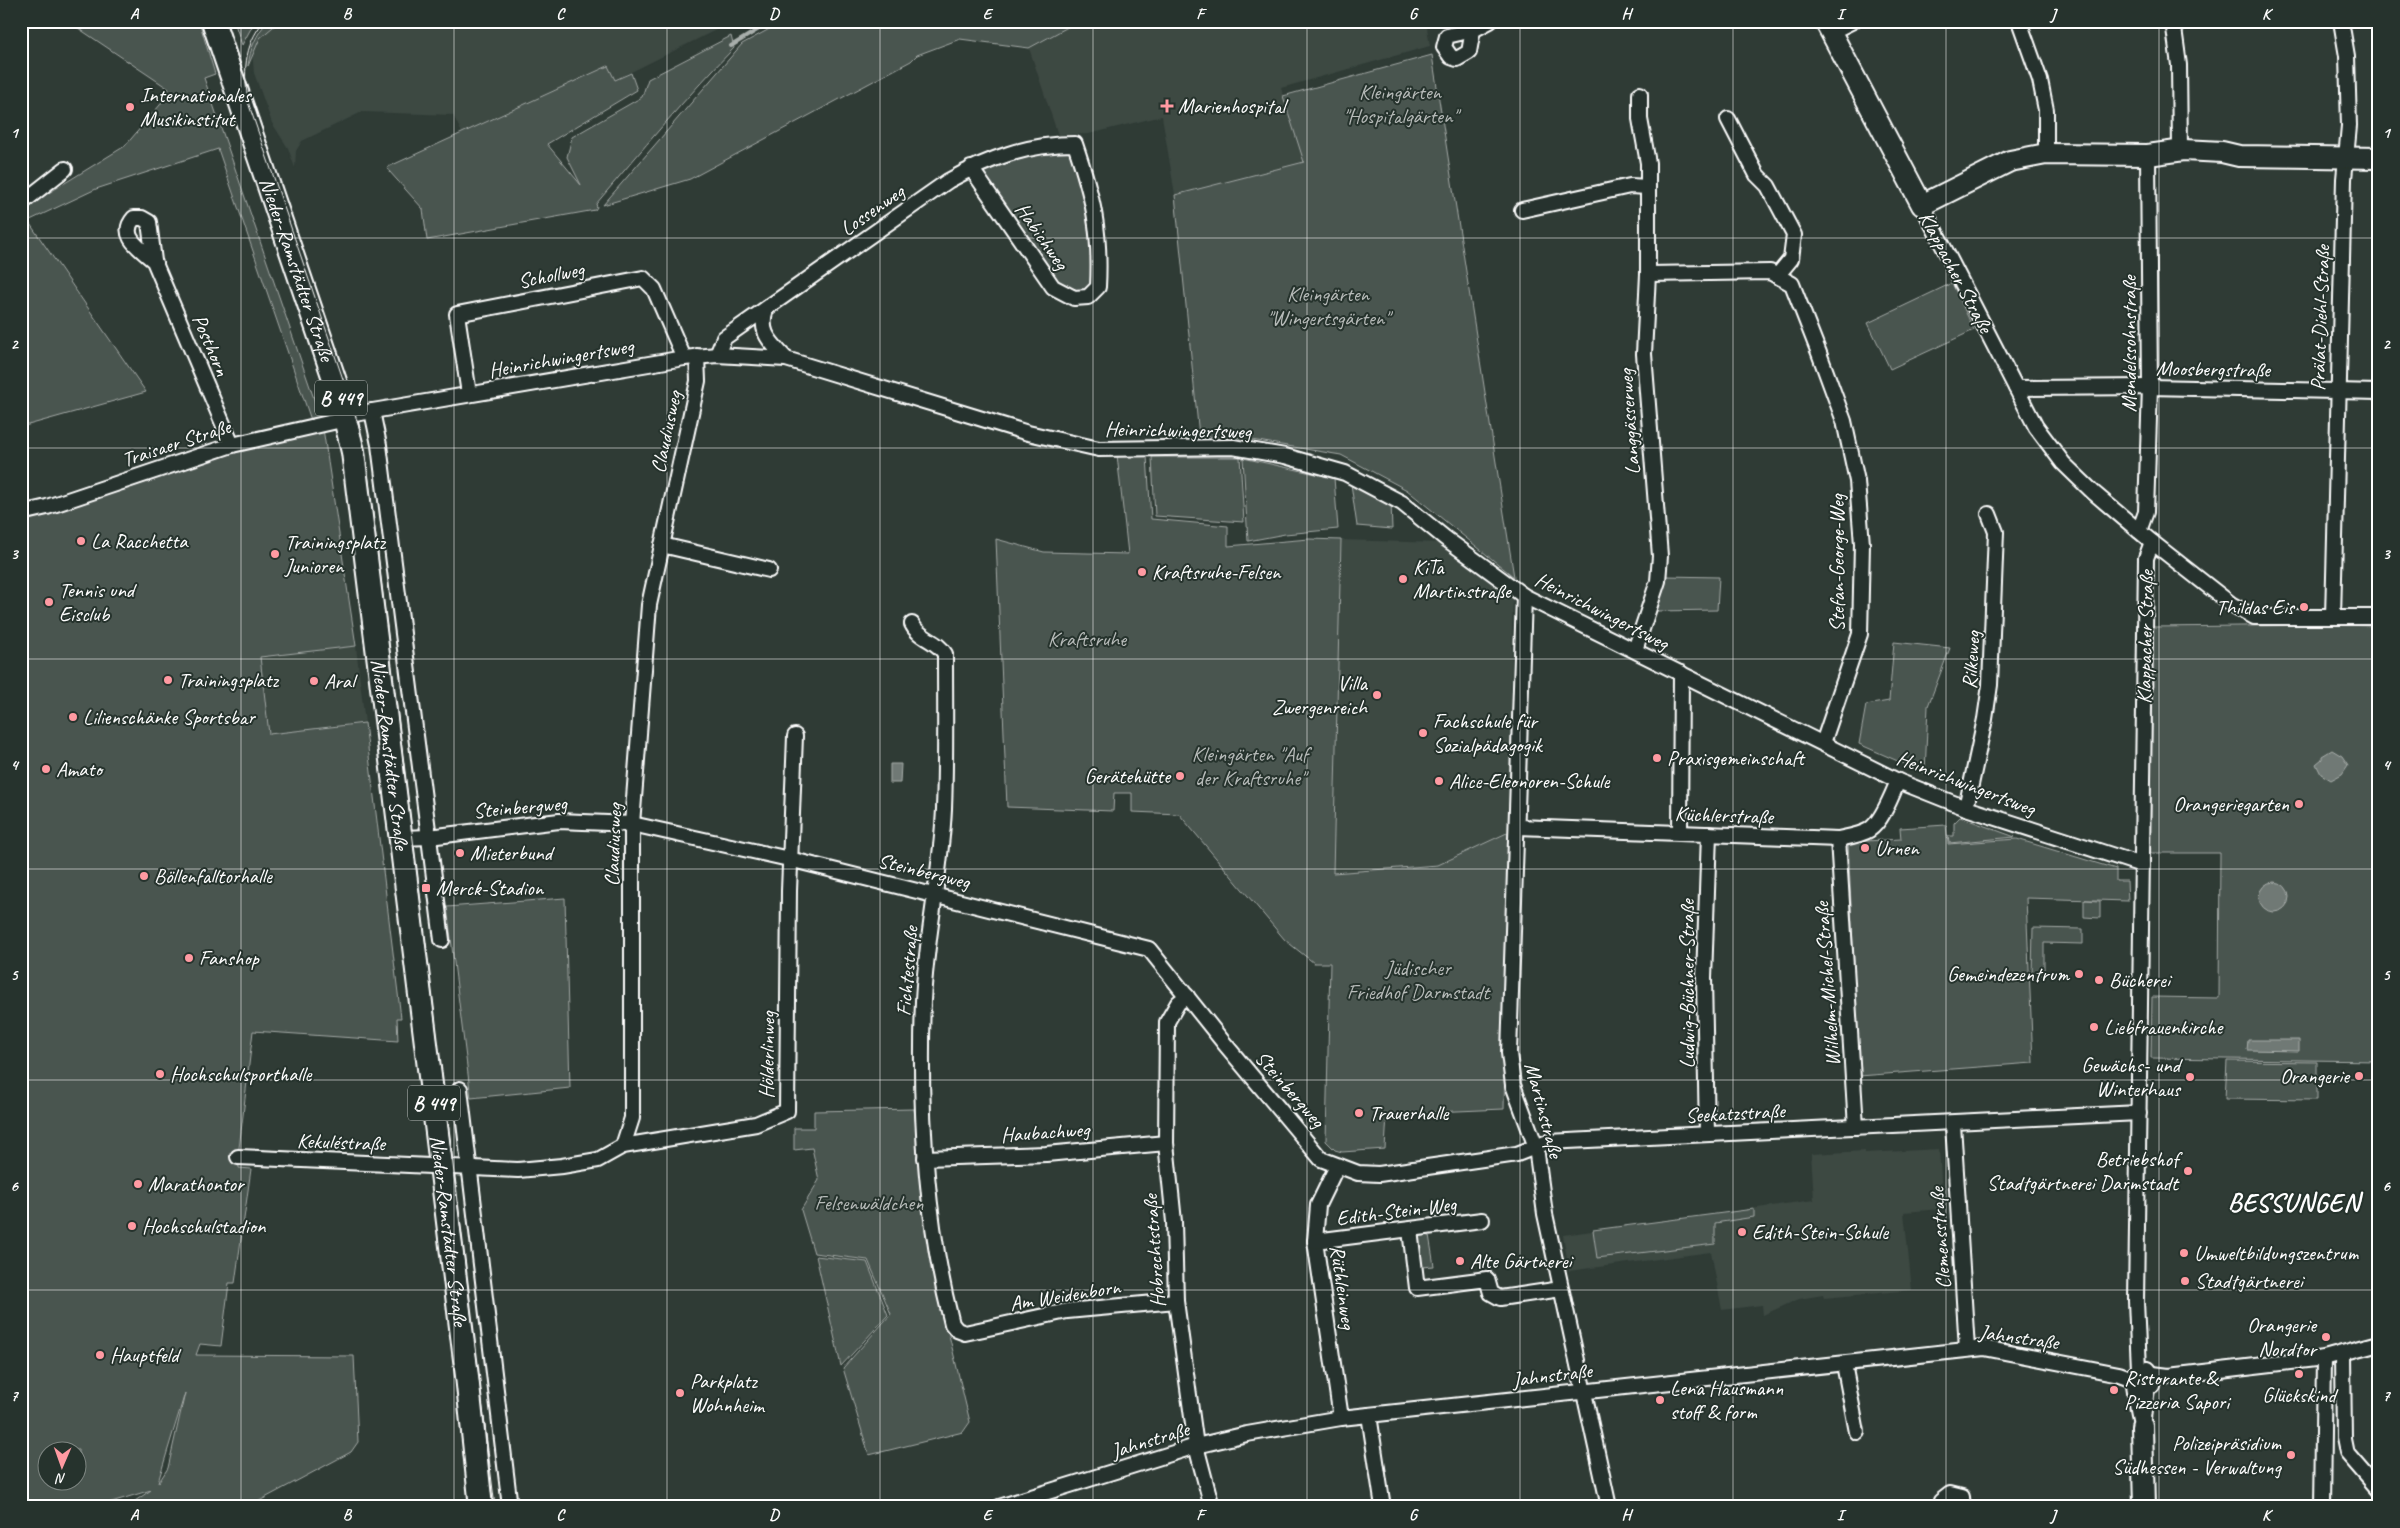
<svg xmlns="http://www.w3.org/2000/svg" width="2400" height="1528" font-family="Caveat,sans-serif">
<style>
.built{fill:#3c4842}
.green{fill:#4a544f;stroke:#a4aaa7;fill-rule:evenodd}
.water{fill:#707975;stroke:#a9afac}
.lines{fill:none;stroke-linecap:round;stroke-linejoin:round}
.stream{stroke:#a9afac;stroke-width:4}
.street-casing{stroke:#fff;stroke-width:18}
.secondary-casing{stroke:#fff;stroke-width:24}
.primary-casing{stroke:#fff;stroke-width:26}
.street{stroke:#26332d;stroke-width:14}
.secondary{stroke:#26332d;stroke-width:20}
.primary{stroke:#26332d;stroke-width:22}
.tram{stroke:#fff;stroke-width:1}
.grid{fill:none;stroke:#fff;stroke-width:1;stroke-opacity:0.55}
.poi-dot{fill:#ff9aa2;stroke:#26332d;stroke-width:2}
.labels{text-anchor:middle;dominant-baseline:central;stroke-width:4;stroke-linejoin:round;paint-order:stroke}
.shield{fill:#26332d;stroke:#bec2c0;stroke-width:1}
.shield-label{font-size:20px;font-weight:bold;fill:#fff}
.park-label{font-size:21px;fill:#b7bbb9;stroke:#26332d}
.poi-label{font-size:21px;fill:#fff;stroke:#26332d;text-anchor:start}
.street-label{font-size:21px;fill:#fff;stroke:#26332d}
.district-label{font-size:26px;font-weight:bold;letter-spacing:1px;fill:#fff;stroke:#26332d}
.neatline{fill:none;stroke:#fff;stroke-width:2}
.grid-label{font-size:16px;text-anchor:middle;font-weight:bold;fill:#fff}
</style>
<rect width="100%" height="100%" fill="#2f3b35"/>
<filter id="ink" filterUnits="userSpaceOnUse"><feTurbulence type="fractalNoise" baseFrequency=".02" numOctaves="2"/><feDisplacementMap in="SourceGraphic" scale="10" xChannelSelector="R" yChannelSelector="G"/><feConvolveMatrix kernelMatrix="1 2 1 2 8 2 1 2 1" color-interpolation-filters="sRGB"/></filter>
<g filter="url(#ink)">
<g class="built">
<path d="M280 21H734L615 80 608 66 462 133 453 115 362 112 302 141 296 151 295 168 288 148 272 123 254 73 252 51 260 38Z"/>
<path d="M1079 21H1426L1430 46 1281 88 1304 162 1175 195 1162 116 1089 134 1058 135 1029 48Z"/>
<path d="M1341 540 1442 543 1513 597 1509 832 1438 865 1333 874Z"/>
<path d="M356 646 365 723 269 734 260 657Z"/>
<path d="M1939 1149 1943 1209 1904 1212 1912 1290 1824 1298 1823 1295 1799 1299 1763 1315 1762 1305 1722 1310 1711 1252 1569 1271 1563 1235 1814 1200 1811 1154 1865 1151V1153Z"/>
</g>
<g class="green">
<path d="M62 21H199L215 74 204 78 322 422 356 646 260 657 269 734 365 723 401 1018H397L398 1041 253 1031 238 1157 239 1168 251 1169 235 1283H229L221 1346 200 1344 196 1355 354 1356 358 1442 351 1452 248 1507H117L135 1501 151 1490 95 1507H21V507L312 423 218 149 96 189 28 221 146 392 21 427V210L125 146 160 105 169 89 78 28ZM185 1393 168 1468 159 1482H158ZM48 1450H78V1480H48Z"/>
<path d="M234 21H255L242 45Z"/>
<path d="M268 21H280L260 38 248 66C250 49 256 34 268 21Z"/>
<path d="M784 21H1079L1029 48 960 39 917 55 911 61 690 179 603 205 742 44Z"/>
<path d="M731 36 734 48C685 98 641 151 596 204L597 207 595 210 427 240 423 209 389 171 388 167 608 66 615 80 631 73 637 90 547 144 581 185 567 157 572 137 642 97 648 79Z"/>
<path d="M1432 55 1514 577 1407 490 1341 455 1234 437 1199 436 1175 195 1304 162 1283 96Z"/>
<path d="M1072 149 1091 211 1094 284 1076 294 1055 284 977 170 1020 156Z"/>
<path d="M1952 283 1974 330 1890 369 1868 323Z"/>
<path d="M1117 455 1147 456 1151 519 1228 526V546L1309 539 1341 540 1333 873 1438 865 1509 832 1504 1109 1387 1114 1385 1149 1342 1152 1335 1150 1326 1141 1330 963H1314L1285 940 1179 814 1132 812V793H1114L1113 811 1007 807 996 539 1044 552 1128 554Z"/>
<path d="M1152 457H1240L1244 522 1155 516Z"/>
<path d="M1243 458 1334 478 1338 529 1285 534 1248 541Z"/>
<path d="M1351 484 1391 503 1392 529 1357 526Z"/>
<path d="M1666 576 1719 577 1717 610 1657 611Z"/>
<path d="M2332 625 2379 626V1061L2151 1058 2152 997 2219 998 2220 853H2150L2153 627Z"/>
<path d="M1894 642 1950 648 1928 706 1925 773 1859 744 1866 705 1889 701Z"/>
<path d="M1960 817 2015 837 1949 843 1948 836H1954V823Z"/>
<path d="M1946 825 1948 844 2017 839 2116 869V881H2127L2128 901 2026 898 2033 1063 1859 1076 1841 848H1846L1857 1028 1848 842 1901 839 1900 828Z"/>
<path d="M565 898 570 1088 471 1098 447 907Z"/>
<path d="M2084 900 2100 901V918L2084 917Z"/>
<path d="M2033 928 2083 929V944L2044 943V975H2032Z"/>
<path d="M2227 1061 2317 1062V1100L2225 1099Z"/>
<path d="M914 1109 923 1190 942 1306 970 1422 963 1432 869 1455 843 1368 891 1314 868 1260 814 1253 801 1210 819 1180 812 1148 794 1150V1128H814V1111Z"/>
<path d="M1754 1209V1217L1715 1223V1244L1597 1258 1593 1230Z"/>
<path d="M1429 1235 1434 1266 1421 1267 1416 1237Z"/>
<path d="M816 1256 867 1262 888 1315 841 1366Z"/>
</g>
<g class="water">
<path d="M2332 750 2342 756 2348 765 2342 774 2331 780 2321 774 2316 764 2322 759V756Z"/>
<path d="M890 764H901L900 783H890Z"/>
<circle cx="2274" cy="897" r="15"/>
<path d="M2248 1040H2299V1051L2247 1050Z"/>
<path d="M21 1278 30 1280 21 1324Z"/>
</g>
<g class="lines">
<path class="stream" d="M731 46 772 21"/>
<defs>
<g id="street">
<path d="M2019 21 2040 80 2046 110V154"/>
<path d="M2173 21 2179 65 2180 150"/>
<path d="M1473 30 1469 52 1457 59 1451 57 1444 47 1447 36 1473 30 1490 21"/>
<path d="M1831 32 1853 21"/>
<path d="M1728 119 1757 175 1768 186 1794 235 1791 259 1777 276"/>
<path d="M21 201 23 202 65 169"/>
<path d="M1922 205 2036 427 2063 463 2094 493 2152 542 2231 604 2254 617H2379"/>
<path d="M1522 210 1630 186 1648 187"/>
<path d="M154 261C141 249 118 236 134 218H142L149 222 154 261 232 445"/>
<path d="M1648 274 1770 272 1792 284 1819 353 1844 421 1857 481 1862 544 1860 634 1823 743"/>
<path d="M766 309C758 333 771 342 786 359"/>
<path d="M717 355 724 338 948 181C989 158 1027 144 1075 144 1093 197 1101 231 1098 287L1088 297 1074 298 1053 287 971 168"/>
<path d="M2016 388 2150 387 2379 392"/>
<path d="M469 394 457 314 643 278 654 289 684 358"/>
<path d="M372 411 379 445 442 940"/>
<path d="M21 513 47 507 232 445 346 419 355 414 684 358 717 355 786 359 1028 433 1099 449 1233 447 1285 456 1345 473 1402 503 1445 538 1524 596 1898 781 1966 808 2142 865"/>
<path d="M2139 531 2146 512 2150 387 2148 155"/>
<path d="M662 545 769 570"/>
<path d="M1524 596 1509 1053 1513 1085 1536 1147 1545 1214 1609 1507"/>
<path d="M2333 617 2344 179 2349 126 2347 56 2341 21"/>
<path d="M912 624C919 639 937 640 945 654 945 706 946 758 944 809 941 874 926 937 923 1001 919 1109 925 1219 952 1324L957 1330 965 1333 1067 1311 1176 1301"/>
<path d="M1635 650 1658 581 1660 556 1644 354 1648 274V163L1640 119V94"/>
<path d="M1966 808 1985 719 1990 685 1996 532 1989 514"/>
<path d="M1518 827 1838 839C1847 837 1861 835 1869 830 1882 822 1892 795 1898 781"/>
<path d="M1680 833 1681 673"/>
<path d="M402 838 429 837 559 821 632 824 789 859 1149 949 1224 1043 1321 1159 1358 1173 1379 1174 1517 1154 1548 1142 2139 1113"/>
<path d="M1838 839 1856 1127"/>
<path d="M1187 996 1178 1003 1167 1022 1166 1143 1174 1222 1176 1301 1196 1446 1212 1507"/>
<path d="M460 1089 510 1507"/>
<path d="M1953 1124 1967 1349"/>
<path d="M1707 1134 1704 978 1709 834"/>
<path d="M623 1146 632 1118V824L649 605 698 381 697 356"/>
<path d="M238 1157 518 1170 562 1166 598 1160 623 1146 756 1124 787 1111 789 891 795 736"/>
<path d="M925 1158 1046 1154 1166 1143"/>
<path d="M1337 1166 1318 1205 1315 1241 1341 1418"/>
<path d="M1410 1230 1417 1288 1487 1279 1491 1293 1500 1298 1561 1289"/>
<path d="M1315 1241 1482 1220"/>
<path d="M2343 1355 2344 1438 2347 1453 2379 1490"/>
<path d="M1844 1364 1857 1432"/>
<path d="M2139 1369 2136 1301 2146 558 2152 542"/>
<path d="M2135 1372 2133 1379C2136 1395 2137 1410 2142 1426"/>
<path d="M2153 1374 2169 1376 2324 1358 2379 1343"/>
<path d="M2136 1387 2143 1389 2152 1385 2154 1377 2148 1369"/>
<path d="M1369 1415 1383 1507"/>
<path d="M2142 1425 2147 1389"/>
<path d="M999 1507 1196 1446 1247 1434 1341 1418 1984 1348 2119 1374 2133 1379"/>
<path d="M1943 1507 1941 1501 1950 1494 1962 1497 1963 1507"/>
<path d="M2322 1507 2324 1358"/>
</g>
<g id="secondary">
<path d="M1825 21 1922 205 2010 161 2046 154 2148 155 2184 150 2222 152 2239 156 2379 158"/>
<path d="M2142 1426 2144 1507"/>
</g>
<g id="primary">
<path id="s1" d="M213 21 339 393 353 452 467 1376 481 1507"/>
</g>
</defs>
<use href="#street" class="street-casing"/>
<use href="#secondary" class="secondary-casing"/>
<use href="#primary" class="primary-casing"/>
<use href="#street" class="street"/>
<use href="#secondary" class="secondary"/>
<use href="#primary" class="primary"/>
<g class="tram">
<path d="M226 21 242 71"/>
<path d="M264 21C243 46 243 74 249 105L355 414 365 449 495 1507"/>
</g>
</g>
</g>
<path class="grid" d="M241 21V1507M454 21V1507M667 21V1507M880 21V1507M1093 21V1507M1307 21V1507M1520 21V1507M1733 21V1507M1946 21V1507M2159 21V1507M21 238H2379M21 448H2379M21 659H2379M21 869H2379M21 1080H2379M21 1290H2379"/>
<g class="poi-dot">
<path d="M1164.5 98.5h5v5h5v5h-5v5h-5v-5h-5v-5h5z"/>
<circle cx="130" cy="107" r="5"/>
<circle cx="81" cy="541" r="5"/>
<circle cx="275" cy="554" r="5"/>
<circle cx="1142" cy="572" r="5"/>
<circle cx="1403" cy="579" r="5"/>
<circle cx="49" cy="602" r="5"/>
<circle cx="2304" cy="607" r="5"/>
<circle cx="168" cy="680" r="5"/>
<circle cx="314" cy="681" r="5"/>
<circle cx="1377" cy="695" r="5"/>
<circle cx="73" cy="717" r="5"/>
<circle cx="1423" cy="733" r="5"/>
<circle cx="1657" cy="758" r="5"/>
<circle cx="46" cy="769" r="5"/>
<circle cx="1180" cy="776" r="5"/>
<circle cx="1439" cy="781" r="5"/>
<circle cx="2299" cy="804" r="5"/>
<circle cx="1865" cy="848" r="5"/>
<circle cx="460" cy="853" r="5"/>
<circle cx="144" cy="876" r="5"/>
<rect x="421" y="883" width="10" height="10" rx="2.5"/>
<circle cx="189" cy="958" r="5"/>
<circle cx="2079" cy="974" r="5"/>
<circle cx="2099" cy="980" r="5"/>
<circle cx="2094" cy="1027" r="5"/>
<circle cx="160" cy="1074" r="5"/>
<circle cx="2359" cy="1076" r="5"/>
<circle cx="2190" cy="1077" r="5"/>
<circle cx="1359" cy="1113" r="5"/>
<circle cx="2188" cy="1171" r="5"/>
<circle cx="138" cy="1184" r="5"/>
<circle cx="132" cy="1226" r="5"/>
<circle cx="1742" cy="1232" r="5"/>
<circle cx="2184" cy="1253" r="5"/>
<circle cx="1460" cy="1261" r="5"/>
<circle cx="2185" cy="1281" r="5"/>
<circle cx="2326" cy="1337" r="5"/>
<circle cx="100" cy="1355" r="5"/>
<circle cx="2299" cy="1374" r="5"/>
<circle cx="2114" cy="1390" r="5"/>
<circle cx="680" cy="1393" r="5"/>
<circle cx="1660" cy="1400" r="5"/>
<circle cx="2291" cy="1455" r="5"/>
</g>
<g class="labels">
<g class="shield">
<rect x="315" y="380.5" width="52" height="35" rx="4"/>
<rect x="408" y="1085.5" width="52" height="35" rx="4"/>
</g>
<g class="shield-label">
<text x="341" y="398">B 449</text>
<text x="434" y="1103">B 449</text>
</g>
<g class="park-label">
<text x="1400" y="92">Kleingärten<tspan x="1400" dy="24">"Hospitalgärten"</tspan></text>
<text x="1328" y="294">Kleingärten<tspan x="1328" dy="24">"Wingertsgärten"</tspan></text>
<text x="1087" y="639">Kraftsruhe</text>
<text x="1250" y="754">Kleingärten "Auf<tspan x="1250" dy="24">der Kraftsruhe"</tspan></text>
<text x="1418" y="968">Jüdischer<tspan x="1418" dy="24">Friedhof Darmstadt</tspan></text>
<text x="869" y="1203">Felsenwäldchen</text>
</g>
<g class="poi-label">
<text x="140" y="95">Internationales<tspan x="140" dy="24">Musikinstitut</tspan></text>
<text x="1178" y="106">Marienhospital</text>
<text x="91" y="541">La Racchetta</text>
<text x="285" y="542">Trainingsplatz<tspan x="285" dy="24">Junioren</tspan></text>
<text x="1413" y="567">KiTa<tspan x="1413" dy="24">Martinstraße</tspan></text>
<text x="1152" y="572">Kraftsruhe-Felsen</text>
<text x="59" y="590">Tennis und<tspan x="59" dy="24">Eisclub</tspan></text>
<text x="2294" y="607" text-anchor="end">Thildas Eis</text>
<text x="178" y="680">Trainingsplatz</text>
<text x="324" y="681">Aral</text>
<text x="1367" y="683" text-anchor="end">Villa<tspan x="1367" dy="24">Zwergenreich</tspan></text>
<text x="83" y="717">Lilienschänke Sportsbar</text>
<text x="1433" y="721">Fachschule für<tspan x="1433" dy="24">Sozialpädagogik</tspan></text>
<text x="1667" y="758">Praxisgemeinschaft</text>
<text x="56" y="769">Amato</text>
<text x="1170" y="776" text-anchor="end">Gerätehütte</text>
<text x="1449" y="781">Alice-Eleonoren-Schule</text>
<text x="2289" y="804" text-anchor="end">Orangeriegarten</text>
<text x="1875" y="848">Urnen</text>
<text x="470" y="853">Mieterbund</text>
<text x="154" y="876">Böllenfalltorhalle</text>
<text x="436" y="888">Merck-Stadion</text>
<text x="199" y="958">Fanshop</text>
<text x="2069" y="974" text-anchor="end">Gemeindezentrum</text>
<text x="2109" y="980">Bücherei</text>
<text x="2104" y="1027">Liebfrauenkirche</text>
<text x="2180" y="1065" text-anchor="end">Gewächs- und<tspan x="2180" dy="24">Winterhaus</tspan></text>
<text x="170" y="1074">Hochschulsporthalle</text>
<text x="2349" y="1076" text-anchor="end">Orangerie</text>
<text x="1369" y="1113">Trauerhalle</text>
<text x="2178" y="1159" text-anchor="end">Betriebshof<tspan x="2178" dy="24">Stadtgärtnerei Darmstadt</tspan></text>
<text x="148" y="1184">Marathontor</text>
<text x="142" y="1226">Hochschulstadion</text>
<text x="1752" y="1232">Edith-Stein-Schule</text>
<text x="2194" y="1253">Umweltbildungszentrum</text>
<text x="1470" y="1261">Alte Gärtnerei</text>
<text x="2195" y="1281">Stadtgärtnerei</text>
<text x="2316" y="1325" text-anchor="end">Orangerie<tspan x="2316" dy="24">Nordtor</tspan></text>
<text x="110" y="1355">Hauptfeld</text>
<text x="2124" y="1378">Ristorante &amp;<tspan x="2124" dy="24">Pizzeria Sapori</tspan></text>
<text x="690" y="1381">Parkplatz<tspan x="690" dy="24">Wohnheim</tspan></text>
<text x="1670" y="1388">Lena Hausmann<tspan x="1670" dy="24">stoff &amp; form</tspan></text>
<text x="2299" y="1395" text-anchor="middle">Glückskind</text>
<text x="2281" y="1443" text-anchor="end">Polizeipräsidium<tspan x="2281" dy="24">Südhessen - Verwaltung</tspan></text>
</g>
<g class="street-label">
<text transform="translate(872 210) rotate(-35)">Lossenweg</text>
<text transform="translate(1042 236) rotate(55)">Habichweg</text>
<text stroke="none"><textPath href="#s1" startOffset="262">Nieder-Ramstädter Straße</textPath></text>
<text transform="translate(1956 272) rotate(62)">Klappacher Straße</text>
<text transform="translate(551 275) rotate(-11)">Schollweg</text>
<text transform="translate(2320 318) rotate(-88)">Prälat-Diehl-Straße</text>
<text transform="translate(2129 344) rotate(-90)">Mendelssohnstraße</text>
<text transform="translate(211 345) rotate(67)">Posthorn</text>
<text transform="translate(561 358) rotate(-10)">Heinrichwingertsweg</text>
<text transform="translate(2213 369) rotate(1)">Moosbergstraße</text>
<text transform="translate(1629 422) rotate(-94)">Langgässerweg</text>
<text transform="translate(1178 430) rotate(1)">Heinrichwingertsweg</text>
<text transform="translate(666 432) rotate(-78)">Claudiusweg</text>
<text transform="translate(176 443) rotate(-18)">Traisaer Straße</text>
<text transform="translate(1837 563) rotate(-90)">Stefan-George-Weg</text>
<text transform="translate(1602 611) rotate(27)">Heinrichwingertsweg</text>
<text transform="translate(2145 637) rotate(-89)">Klappacher Straße</text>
<text transform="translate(1971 660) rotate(-86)">Rilkeweg</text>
<text stroke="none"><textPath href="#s1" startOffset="758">Nieder-Ramstädter Straße</textPath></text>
<text transform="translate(1966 783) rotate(21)">Heinrichwingertsweg</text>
<text transform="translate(520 807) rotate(-5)">Steinbergweg</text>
<text transform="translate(1724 815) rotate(2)">Küchlerstraße</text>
<text transform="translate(613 845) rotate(-88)">Claudiusweg</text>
<text transform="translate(924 871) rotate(14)">Steinbergweg</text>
<text transform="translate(907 971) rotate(-85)">Fichtestraße</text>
<text transform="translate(1687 984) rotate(-90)">Ludwig-Büchner-Straße</text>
<text transform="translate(1827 984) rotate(-94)">Wilhelm-Michel-Straße</text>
<text transform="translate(767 1055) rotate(-89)">Hölderlinweg</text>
<text transform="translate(1290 1089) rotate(49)">Steinbergweg</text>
<text transform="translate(1544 1110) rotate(75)">Martinstraße</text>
<text transform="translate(1735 1113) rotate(-3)">Seekatzstraße</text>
<text transform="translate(1045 1132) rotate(-4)">Haubachweg</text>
<text transform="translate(341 1142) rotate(2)">Kekuléstraße</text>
<text transform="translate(1396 1211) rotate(-7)">Edith-Stein-Weg</text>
<text stroke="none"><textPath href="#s1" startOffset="1238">Nieder-Ramstädter Straße</textPath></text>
<text transform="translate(1940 1238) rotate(-94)">Clemensstraße</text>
<text transform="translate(1154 1251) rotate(-94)">Hobrechtstraße</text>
<text transform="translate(1343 1287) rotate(82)">Rüthleinweg</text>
<text transform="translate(1065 1295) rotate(-9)">Am Weidenborn</text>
<text transform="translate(2019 1337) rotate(8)">Jahnstraße</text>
<text transform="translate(1552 1375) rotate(-7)">Jahnstraße</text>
<text transform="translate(1150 1440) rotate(-17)">Jahnstraße</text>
</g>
<g class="district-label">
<text x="2294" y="1202">BESSUNGEN</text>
</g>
</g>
<rect width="2400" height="1528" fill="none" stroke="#26332d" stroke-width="55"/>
<g transform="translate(62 1466) rotate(182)"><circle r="24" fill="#26332d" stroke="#7d8581"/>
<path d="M0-4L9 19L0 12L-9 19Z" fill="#ff9aa2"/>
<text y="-8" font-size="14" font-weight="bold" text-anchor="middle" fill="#ffffff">N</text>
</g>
<rect x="28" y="28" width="2344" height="1472" class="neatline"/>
<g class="grid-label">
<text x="134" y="19">A</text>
<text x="347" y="19">B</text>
<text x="560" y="19">C</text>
<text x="774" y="19">D</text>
<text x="987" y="19">E</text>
<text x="1200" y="19">F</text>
<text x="1413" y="19">G</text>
<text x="1626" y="19">H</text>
<text x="1840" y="19">I</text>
<text x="2053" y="19">J</text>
<text x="2266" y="19">K</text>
<text x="14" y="138">1</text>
<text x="2386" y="138">1</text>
<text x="14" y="349">2</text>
<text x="2386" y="349">2</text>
<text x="14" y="559">3</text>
<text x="2386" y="559">3</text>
<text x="14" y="770">4</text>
<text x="2386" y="770">4</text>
<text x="14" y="980">5</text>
<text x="2386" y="980">5</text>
<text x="14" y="1191">6</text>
<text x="2386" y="1191">6</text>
<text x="14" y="1401">7</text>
<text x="2386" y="1401">7</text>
<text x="134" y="1520">A</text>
<text x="347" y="1520">B</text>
<text x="560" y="1520">C</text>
<text x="774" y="1520">D</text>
<text x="987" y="1520">E</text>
<text x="1200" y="1520">F</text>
<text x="1413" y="1520">G</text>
<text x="1626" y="1520">H</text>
<text x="1840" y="1520">I</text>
<text x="2053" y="1520">J</text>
<text x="2266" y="1520">K</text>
</g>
</svg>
